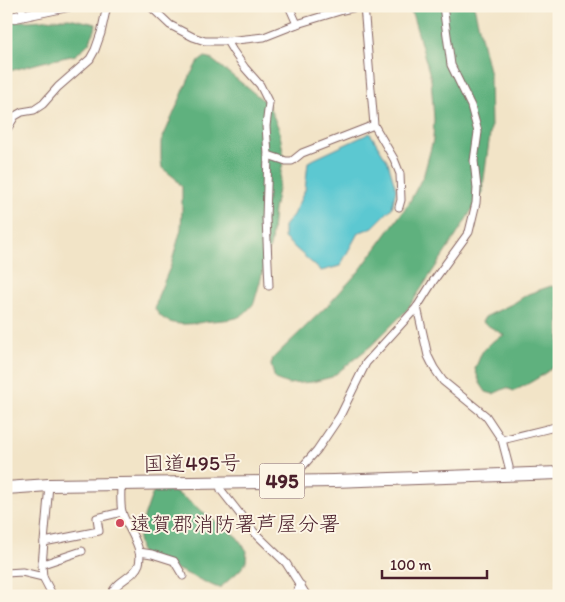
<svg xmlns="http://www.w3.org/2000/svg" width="565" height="602" font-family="Itim,'Klee One',sans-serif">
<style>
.forest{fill:#5eb17e;stroke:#546854}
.water{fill:#5bc8d1;stroke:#52747e}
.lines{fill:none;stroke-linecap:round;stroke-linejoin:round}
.street-casing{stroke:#856462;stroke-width:9}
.secondary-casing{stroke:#856462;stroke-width:12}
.highway-casing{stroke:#856462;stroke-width:14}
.street{stroke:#fff;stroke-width:7}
.secondary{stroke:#fff;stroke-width:10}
.highway{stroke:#fff;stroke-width:12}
.poi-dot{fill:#d1495b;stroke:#fcf5e5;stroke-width:2}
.labels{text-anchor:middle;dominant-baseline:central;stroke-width:4;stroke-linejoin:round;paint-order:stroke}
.shield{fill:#fcf5e5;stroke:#7f5f63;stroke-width:1}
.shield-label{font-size:20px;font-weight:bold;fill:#4a1f2b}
.street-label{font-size:21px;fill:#4a1f2b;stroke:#fcf5e5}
.poi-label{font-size:21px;fill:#4a1f2b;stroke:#fcf5e5;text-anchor:start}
</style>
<rect width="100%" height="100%" fill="#fcf5e5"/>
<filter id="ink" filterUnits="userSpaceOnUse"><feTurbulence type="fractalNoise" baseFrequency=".02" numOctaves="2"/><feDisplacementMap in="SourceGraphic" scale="10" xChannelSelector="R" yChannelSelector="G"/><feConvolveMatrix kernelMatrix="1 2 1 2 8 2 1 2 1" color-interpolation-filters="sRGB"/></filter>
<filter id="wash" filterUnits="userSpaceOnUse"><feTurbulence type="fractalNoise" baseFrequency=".0096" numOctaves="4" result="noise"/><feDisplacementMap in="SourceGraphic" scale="20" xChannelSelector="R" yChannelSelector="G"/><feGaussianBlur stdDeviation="1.12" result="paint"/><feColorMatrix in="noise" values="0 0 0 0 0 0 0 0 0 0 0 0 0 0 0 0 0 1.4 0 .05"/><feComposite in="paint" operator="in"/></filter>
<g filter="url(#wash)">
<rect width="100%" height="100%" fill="#f2e4c7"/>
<g class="forest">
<path d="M410 6H474L490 75 491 127 482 193 456 236 407 310 372 345 332 377 312 382 288 384 275 379 271 365 273 358 329 304 360 270 409 203 424 174 433 140 434 119 431 79Z"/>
<path d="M69 18 96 24 95 30 89 43 76 55 43 62 6 72V21H30Z"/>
<path d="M205 57 210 58 268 104 279 129 284 157 274 210 271 243 254 303C249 309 243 316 236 318 229 320 220 320 212 321 192 323 168 331 155 309L158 296 171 265 181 229 182 210V187L175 178 162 168 161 160V142L191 74 197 63Z"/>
<path d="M551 286 559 288V361C547 374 530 383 514 391L506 388 493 394 486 392 480 383 475 369 482 352 493 341 504 335 482 322 485 317 514 303 528 294Z"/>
<path d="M162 485 183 497 237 537 247 551 246 562 240 570 221 587H216L141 553 138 539 143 520 151 497 156 488Z"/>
</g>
<path class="water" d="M370 133 388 162 396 189 392 208 373 227 358 233 340 266 321 271 284 238V226L293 215 305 190 308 162Z"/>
</g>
<g filter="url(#ink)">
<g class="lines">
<defs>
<g id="street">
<path d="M21 6 24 16"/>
<path d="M150 6 170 25 193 37 205 41H227L264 37 297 24 343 10 361 6"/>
<path d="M289 6 297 24"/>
<path d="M364 6 374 125 394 159 400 174 401 200 399 207"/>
<path d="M227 41 233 51 245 68 260 85 269 103 266 126 268 155 266 218 269 286"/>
<path d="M6 131 15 116 22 112 34 110 43 104 58 87 90 59 95 50 101 33 107 6"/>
<path d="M268 155 286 161H292L302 153 374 125"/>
<path d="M417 307 428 356 434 368 443 381 486 416 502 440 509 467"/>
<path d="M502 440 559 426"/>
<path d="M296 474 317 450 340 416 366 363 417 307 434 280 469 232 476 203 477 188 474 161 478 132 471 106 451 65 443 6"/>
<path d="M219 482 221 490 254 532 286 563 307 596"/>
<path d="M49 485 42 565 43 577 53 596"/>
<path d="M44 542 99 531 97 518 122 512"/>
<path d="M139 552 152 554 174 561 183 576"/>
<path d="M42 563H46L82 551"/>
<path d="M6 573 22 572 43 577"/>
<path d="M111 596C114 581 134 578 139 564 144 547 126 527 122 512 120 503 121 492 121 484"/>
<path d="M294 596 301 585"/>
</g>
<path id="secondary" d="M6 19 68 6"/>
<path id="highway" d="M6 488 49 485 334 481 559 473"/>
</defs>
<use href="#street" class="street-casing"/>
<use href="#secondary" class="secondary-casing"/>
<use href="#highway" class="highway-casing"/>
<use href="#street" class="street"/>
<use href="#secondary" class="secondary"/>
<use href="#highway" class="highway"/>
</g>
</g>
<circle class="poi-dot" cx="120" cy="523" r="5"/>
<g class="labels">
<rect class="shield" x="259.5" y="463.5" width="45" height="35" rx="4"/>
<g class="shield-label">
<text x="282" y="481">495</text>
</g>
<g class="street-label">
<text transform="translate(192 463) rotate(-1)">国道495号</text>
</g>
<g class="poi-label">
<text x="130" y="523">遠賀郡消防署芦屋分署</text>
</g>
</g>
<rect width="565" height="602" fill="none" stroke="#fcf5e5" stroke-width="25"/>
<path d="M382 570v8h105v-8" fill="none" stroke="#4a1f2b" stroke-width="2.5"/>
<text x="390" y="570" font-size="15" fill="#4a1f2b" stroke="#fcf5e5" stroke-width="4" paint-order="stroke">100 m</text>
</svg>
